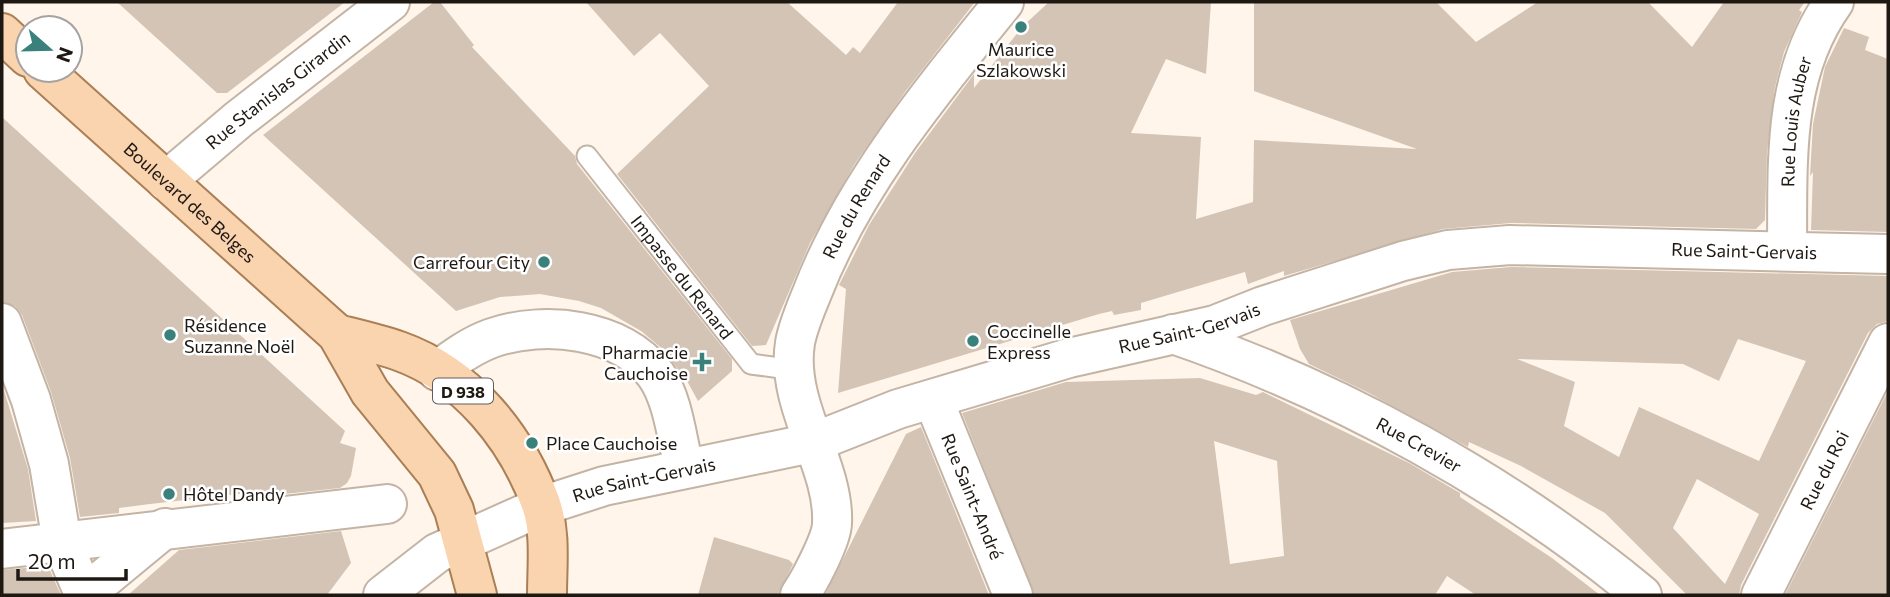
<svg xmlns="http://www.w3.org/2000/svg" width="1890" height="597" font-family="Commissioner,sans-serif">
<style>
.building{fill:#d4c4b5;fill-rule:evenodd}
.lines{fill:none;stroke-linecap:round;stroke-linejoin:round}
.lane-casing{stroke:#c3b4a5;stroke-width:23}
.street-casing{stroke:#c3b4a5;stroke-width:42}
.secondary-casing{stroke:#c3b4a5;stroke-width:42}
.primary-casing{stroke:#aa7f55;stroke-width:42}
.lane{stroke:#fff;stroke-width:19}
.street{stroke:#fff;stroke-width:38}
.secondary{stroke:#fff;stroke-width:38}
.primary{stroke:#fad3af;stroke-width:38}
.poi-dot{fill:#3a817c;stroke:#fff;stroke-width:2.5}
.labels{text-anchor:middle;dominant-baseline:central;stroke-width:5;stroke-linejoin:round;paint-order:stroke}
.shield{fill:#fff;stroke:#625d5a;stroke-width:2}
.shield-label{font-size:16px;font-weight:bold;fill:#1e1813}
.poi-label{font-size:18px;fill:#1e1813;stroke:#fff;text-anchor:start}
.street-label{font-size:18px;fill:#1e1813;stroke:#fff}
</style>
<rect width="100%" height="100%" fill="#fff5eb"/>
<g class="building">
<path d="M117 2H345L227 93H217Z"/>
<path d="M434 2H440L474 45 472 47 575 156 577 164 732 359V371L698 401 686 379 659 346 641 331 601 308 579 301 540 294 500 297 456 311 263 135Z"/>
<path d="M586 2H787L846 55 853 47 860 53 898 2H975L905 92 854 165 810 243 766 345 752 346 617 174 709 86 660 33 634 56Z"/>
<path d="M1049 2H1211L1206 74 1166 59 1131 133 1201 137 1196 219 1253 202 1254 140 1417 149 1254 91V2H1436L1476 42 1538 2H1648L1692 47 1724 2H1805L1799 10 1802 12 1784 52 1775 87 1767 152 1765 220 1756 229 1511 223 1443 229 1284 276V271L1248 284 1245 272 1141 303V310L1114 315 1112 311 1099 314 838 393 846 289 839 285 869 225 915 153 974 74V88L1023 26Z"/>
<path d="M1844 28 1869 37 1865 50 1888 59V232L1811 230 1813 172 1810 176 1813 124 1825 67Z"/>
<path d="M2 117 345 431 340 443 356 448 351 476 347 483 340 488 239 499 247 493 150 504 119 508V513L80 517 70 458 51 392 22 315 15 306 2 302Z"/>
<path d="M1511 267 1888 276V321L1877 324 1868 333 1741 585 1739 595H1687L1605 513 1521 466 1469 442 1468 447 1369 393 1309 364 1300 349 1290 320 1452 272ZM1738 339 1806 361 1759 461 1639 407 1619 457 1564 426 1575 382 1517 359 1683 364 1719 381ZM1697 479 1759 514 1725 584 1673 528Z"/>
<path d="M1200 378 1256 395 1263 392 1409 463 1460 493V497L1552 558 1600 595H1476L1447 576 1435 595H1034L962 413 1066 382ZM1214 441 1277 461 1284 556 1230 564Z"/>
<path d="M2 384 28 469 36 521 2 523Z"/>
<path d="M1888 391V595H1785Z"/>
<path d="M921 427 989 595H825L906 434Z"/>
<path d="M341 531 351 563 327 595H128L179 550Z"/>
<path d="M714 537 789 560 793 564 778 595H698Z"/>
<path d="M48 566 61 595H2V570Z"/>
</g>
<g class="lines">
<defs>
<g id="lane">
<path id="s1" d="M587 156 751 364 795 370"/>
</g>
<g id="street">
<path id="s2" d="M1787 251C1788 164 1781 76 1834 2"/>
<path d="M2 323 31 400 49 464 62 542 84 594"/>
<path d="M437 371C454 358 472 345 492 338 544 320 621 328 656 375 673 399 677 439 684 467"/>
<path id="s3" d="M933 399 1013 595"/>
<path d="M2 549 387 504"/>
<path d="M84 595 165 528"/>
<path id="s4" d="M1761 595 1888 343"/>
</g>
<g id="secondary">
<path id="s5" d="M166 181 239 119 390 2"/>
<path id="s6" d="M1173 334C1339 391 1507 483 1642 595"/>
<path id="s7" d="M383 595 437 553 542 506 604 486 812 443 898 409 1069 358 1215 325 1263 306 1403 261 1448 250 1510 245 1888 254"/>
<path id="s8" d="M800 595C810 580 832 539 832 523 835 466 785 405 795 343 798 326 806 308 812 293 854 184 932 91 1004 2"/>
</g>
<g id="primary">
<path d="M2 33 28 57"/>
<path id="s9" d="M43 70 337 334 370 392 437 474 454 510 477 595"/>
<path d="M337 334C357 339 379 344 399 351 467 375 517 438 541 504 551 533 547 566 547 595"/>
</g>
</defs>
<use href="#lane" class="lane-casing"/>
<use href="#street" class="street-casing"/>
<use href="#secondary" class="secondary-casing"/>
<use href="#primary" class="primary-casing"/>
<use href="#lane" class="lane"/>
<use href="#street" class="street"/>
<use href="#secondary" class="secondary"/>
<use href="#primary" class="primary"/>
</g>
<g class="poi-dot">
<circle cx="1021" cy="27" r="7"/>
<circle cx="544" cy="262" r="7"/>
<circle cx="170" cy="335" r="7"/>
<circle cx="973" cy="341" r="7"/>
<path d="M698.5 351.5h7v7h7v7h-7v7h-7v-7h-7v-7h7z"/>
<circle cx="532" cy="443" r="7"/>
<circle cx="169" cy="494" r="7"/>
</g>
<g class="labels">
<rect class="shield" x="433" y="378.5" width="60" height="25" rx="5"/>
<g class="shield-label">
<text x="463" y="391">D 938</text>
</g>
<g class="poi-label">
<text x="1021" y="49" text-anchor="middle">Maurice<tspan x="1021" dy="21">Szlakowski</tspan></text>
<text x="530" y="262" text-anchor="end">Carrefour City</text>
<text x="184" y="325">Résidence<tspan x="184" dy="21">Suzanne Noël</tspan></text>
<text x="987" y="331">Coccinelle<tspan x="987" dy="21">Express</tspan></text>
<text x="688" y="352" text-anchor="end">Pharmacie<tspan x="688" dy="21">Cauchoise</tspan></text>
<text x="546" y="443">Place Cauchoise</text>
<text x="183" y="494">Hôtel Dandy</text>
</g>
<g class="street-label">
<text stroke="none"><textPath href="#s5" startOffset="144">Rue Stanislas Girardin</textPath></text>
<text stroke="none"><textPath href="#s2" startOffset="130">Rue Louis Auber</textPath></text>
<text stroke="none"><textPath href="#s9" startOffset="198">Boulevard des Belges</textPath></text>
<text stroke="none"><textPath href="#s8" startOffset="415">Rue du Renard</textPath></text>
<text stroke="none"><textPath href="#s7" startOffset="1423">Rue Saint-Gervais</textPath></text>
<text stroke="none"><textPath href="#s1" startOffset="154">Impasse du Renard</textPath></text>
<text stroke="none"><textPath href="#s7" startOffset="856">Rue Saint-Gervais</textPath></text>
<text stroke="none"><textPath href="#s6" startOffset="270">Rue Crevier</textPath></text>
<text stroke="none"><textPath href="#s4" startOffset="140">Rue du Roi</textPath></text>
<text stroke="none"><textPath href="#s7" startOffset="289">Rue Saint-Gervais</textPath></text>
<text stroke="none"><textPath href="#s3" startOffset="105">Rue Saint-André</textPath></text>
</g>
</g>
<rect width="1890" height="597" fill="none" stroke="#1e1813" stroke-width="7"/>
<g transform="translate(49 49) rotate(110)"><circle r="33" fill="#ffffff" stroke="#a5a3a1" stroke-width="2"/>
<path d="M0-5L12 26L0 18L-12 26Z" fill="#3a817c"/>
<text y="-10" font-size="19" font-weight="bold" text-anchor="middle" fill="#1e1813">N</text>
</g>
<path d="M18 569v10h108v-10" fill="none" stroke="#1e1813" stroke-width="3.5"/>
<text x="28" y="569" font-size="21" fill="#1e1813" stroke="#ffffff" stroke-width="5" paint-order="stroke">20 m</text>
</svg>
